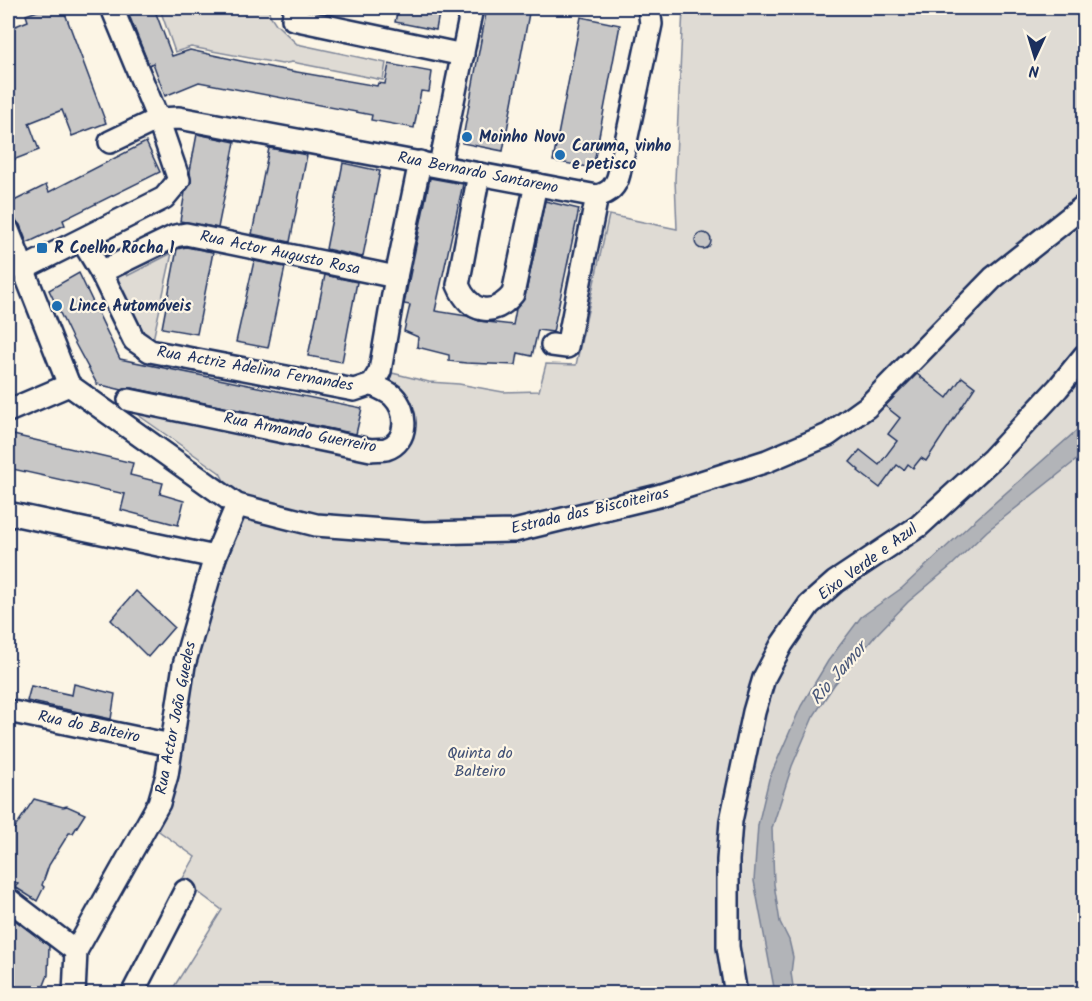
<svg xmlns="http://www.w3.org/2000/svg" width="1092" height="1001" font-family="Kalam,sans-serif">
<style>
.green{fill:#dfdbd4;stroke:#7d8599;stroke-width:1.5}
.water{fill:#b2b4b8;stroke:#767f94;stroke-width:1.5}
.building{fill:#c8c7c6;stroke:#1b2f5e;stroke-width:1.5}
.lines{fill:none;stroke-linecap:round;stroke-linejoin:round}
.minor-casing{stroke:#1b2f5e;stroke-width:26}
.minor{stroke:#fcf5e5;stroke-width:21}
.poi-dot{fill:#1f6fb2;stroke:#fcf5e5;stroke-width:2}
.labels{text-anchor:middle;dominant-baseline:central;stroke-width:4.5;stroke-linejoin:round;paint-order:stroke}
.poi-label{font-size:16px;font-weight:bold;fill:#1b2f5e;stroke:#fcf5e5;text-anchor:start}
.street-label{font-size:16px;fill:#1b2f5e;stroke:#fcf5e5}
.park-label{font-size:16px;fill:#425176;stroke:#fcf5e5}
.water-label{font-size:18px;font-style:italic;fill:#485779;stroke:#fcf5e5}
</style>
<rect width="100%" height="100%" fill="#fcf5e5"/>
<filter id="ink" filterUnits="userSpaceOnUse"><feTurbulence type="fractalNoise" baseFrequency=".0167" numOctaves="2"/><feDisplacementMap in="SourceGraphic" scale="12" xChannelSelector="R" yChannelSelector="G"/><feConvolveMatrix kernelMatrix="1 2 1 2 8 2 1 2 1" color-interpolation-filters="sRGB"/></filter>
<g filter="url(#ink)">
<g class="green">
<path d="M164 8H268L270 15 276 24 297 44 386 63 383 80 292 62 282 64 191 47 175 52 160 9Z"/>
<path d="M683 8H1084V993H170L222 910 182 880 195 857 149 824 178 701 237 505 220 473 131 410 403 444 389 385 392 373 429 382 459 384 503 392 539 391 546 364 576 365 609 215 677 229 675 180Z"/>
<path d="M172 253 153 340 142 335 115 281 114 275 122 268 127 276Z"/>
</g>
<path class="water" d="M1084 424V454L987 531 951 566 908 602 877 634 834 685 813 717 792 766 772 828 774 884 780 922 789 940 793 957 791 973 794 993H775L754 881 758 825 769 779 801 706 828 661 861 617 902 588 974 521Z"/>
<g class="building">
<path d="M46 8H63L106 123 72 136 62 110 29 123 39 150 8 162V29L28 21 26 15Z"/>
<path d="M149 8H154L172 56 190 50 274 68 377 86 378 83 385 84 389 64 432 72 429 92 421 91 414 128 371 120 372 115 199 82 165 96 153 63 149 65 129 15Z"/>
<path d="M398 8H440L436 30 395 22Z"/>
<path d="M487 8H530L503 151 462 143Z"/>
<path d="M581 17 620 25 593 168 553 161Z"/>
<path d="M197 134 235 142 218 228 180 221 185 192 191 183 190 171Z"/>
<path d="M146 142 160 172 63 220 65 225 27 243 20 225 15 220 10 217 8 204 46 185 49 192Z"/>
<path d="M269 148 307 155 290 242 252 234Z"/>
<path d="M343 163 380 171 363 256 362 257 326 249Z"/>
<path d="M430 178 463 184 435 311 467 316 479 321 513 325 516 309 525 297 545 201 579 209 553 332 538 330 532 356 518 353 516 365 466 363 449 361V355L417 347 418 337 404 331 410 305 404 304Z"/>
<circle cx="703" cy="241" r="8"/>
<path d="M186 247 213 252 197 334 162 328 177 249Z"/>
<path d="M254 261 285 267 268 348 236 342Z"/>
<path d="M79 273 120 359 362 408 356 434 132 388 122 390 97 384 71 336 49 290Z"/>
<path d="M325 275 357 282 342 362 308 356Z"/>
<path d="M917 374 947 398 962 377 975 387 926 461 921 458 913 468 908 464 904 470 897 465 880 488 858 471 859 470 850 462 860 450 879 465 897 441 888 434 900 418 885 406Z"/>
<path d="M9 434 133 463 130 475 163 483 160 494 184 501 178 525 121 510 125 494 8 468Z"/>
<path d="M136 591 174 627 148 657 111 620Z"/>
<path d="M74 684 115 694 111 719 27 701 31 686 72 695Z"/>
<path d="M34 799 63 807 67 806 85 814 73 833H69L49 865 42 885 44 887 37 901 15 887 18 884 8 878V847L11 844 8 838Z"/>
<path d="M8 915 49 946 48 975 41 993H8Z"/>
</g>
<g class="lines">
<defs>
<g id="minor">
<path d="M295 8 293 19 463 55"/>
<path d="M110 142 158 119 179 118 597 196C609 193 616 187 619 174L651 24 649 8"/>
<path d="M440 165 472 8"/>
<path d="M479 174 458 285C470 313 493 318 513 294L536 184"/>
<path d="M8 230 69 385"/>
<path d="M82 240 101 272 134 340 150 351 354 390 372 384 380 371 396 277 420 162"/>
<path d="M23 269 164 198 179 180 158 119 112 8"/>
<path d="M101 272 175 236 186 234 396 277"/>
<path d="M552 345 567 347 597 196"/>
<path d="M69 385 237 505 316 525 424 533 514 531 658 496 767 461 828 435 867 407 993 278 1084 206"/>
<path d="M129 400 371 450C376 449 382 450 386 449 409 442 408 411 393 396 387 391 378 388 372 384"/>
<path d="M8 411 69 385"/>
<path d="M8 517 12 514 215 557"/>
<path d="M8 711 171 745"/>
<path d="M8 899 76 951"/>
<path d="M74 994 76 951 159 803 167 775 184 665 215 557 237 505"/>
<path d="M132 994 185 891"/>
<path d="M736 994 728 947V860L731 821 754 712 764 678 782 644 809 605 835 582 919 526 992 459 1058 388 1084 356"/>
</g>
</defs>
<use href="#minor" class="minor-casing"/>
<use href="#minor" class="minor"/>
</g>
</g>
<g class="poi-dot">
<circle cx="467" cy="137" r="6"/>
<circle cx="560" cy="155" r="6"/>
<rect x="36" y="242" width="12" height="12" rx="3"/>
<circle cx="57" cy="306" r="6"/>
</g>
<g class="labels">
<g class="poi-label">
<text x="479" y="137">Moinho Novo</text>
<text x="572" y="146">Caruma, vinho<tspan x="572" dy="18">e petisco</tspan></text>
<text x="54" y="248">R Coelho Rocha 1</text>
<text x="69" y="306">Lince Automóveis</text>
</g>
<g class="street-label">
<text transform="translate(478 173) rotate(11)">Rua Bernardo Santareno</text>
<text transform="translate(280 253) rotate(12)">Rua Actor Augusto Rosa</text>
<text transform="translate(255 369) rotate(10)">Rua Actriz Adelina Fernandes</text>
<text transform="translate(300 433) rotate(11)">Rua Armando Guerreiro</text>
<text transform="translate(590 511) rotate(-13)">Estrada das Biscoiteiras</text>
<text transform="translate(868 562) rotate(-36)">Eixo Verde e Azul</text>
<text transform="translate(176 718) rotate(-79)">Rua Actor João Guedes</text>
<text transform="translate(89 727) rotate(12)">Rua do Balteiro</text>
</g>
<g class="park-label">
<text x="480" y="753">Quinta do<tspan x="480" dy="18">Balteiro</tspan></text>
</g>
<g class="water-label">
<text transform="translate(839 674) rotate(-49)">Rio Jamor</text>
</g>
</g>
<rect width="1092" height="1001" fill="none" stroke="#fcf5e5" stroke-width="30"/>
<rect x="15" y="15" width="1062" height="971" fill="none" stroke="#1b2f5e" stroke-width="2" filter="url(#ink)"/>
<g transform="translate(1035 57) rotate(184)" stroke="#fcf5e5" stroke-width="4.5" paint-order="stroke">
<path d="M0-4.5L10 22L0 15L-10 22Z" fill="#1b2f5e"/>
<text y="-9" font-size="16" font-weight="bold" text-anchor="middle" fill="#1b2f5e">N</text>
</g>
</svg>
